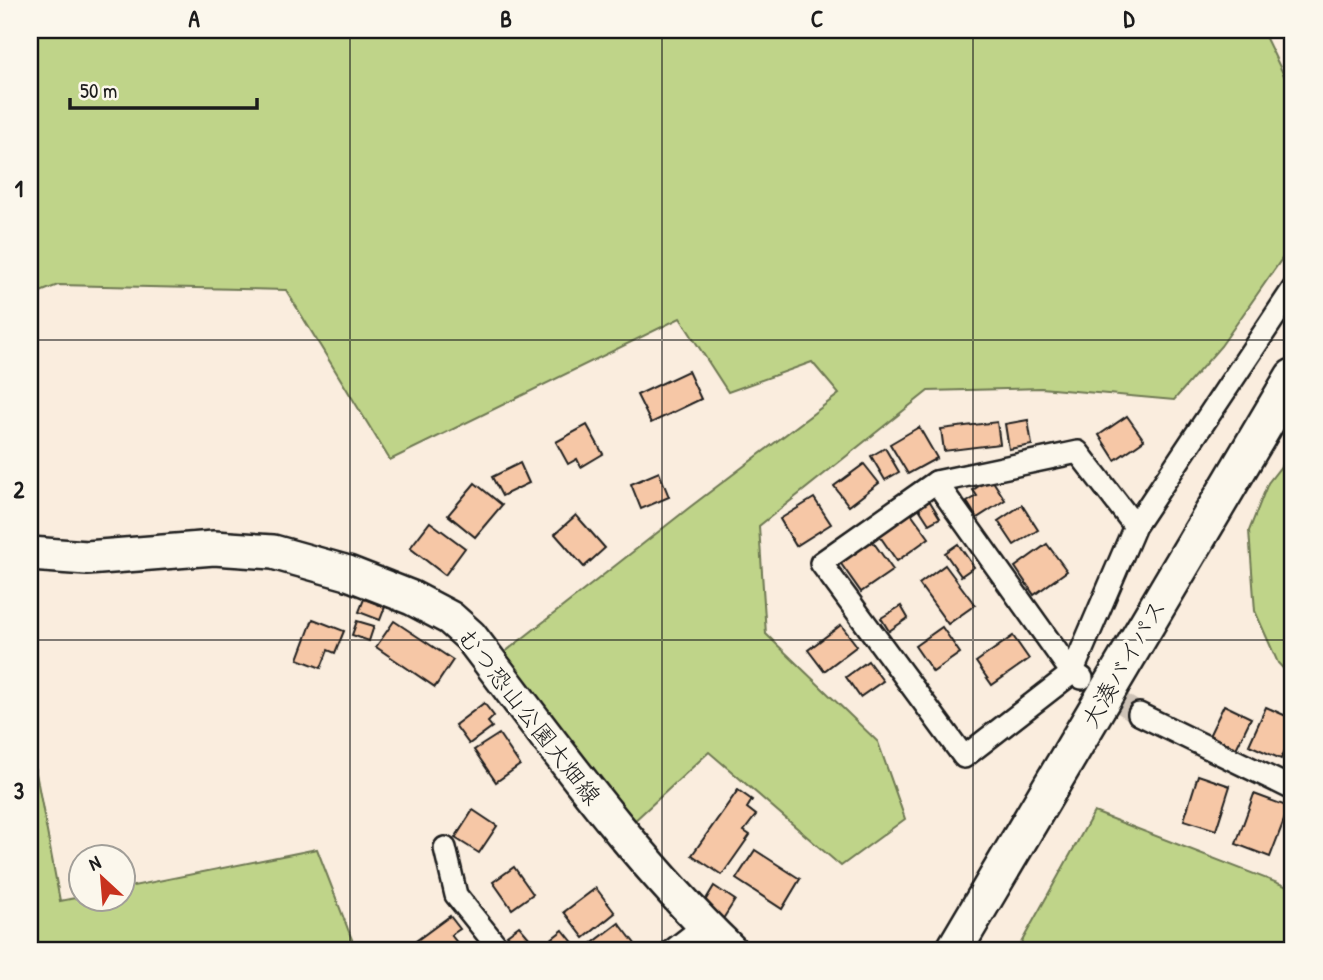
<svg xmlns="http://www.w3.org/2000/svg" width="1323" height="980" font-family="'Patrick Hand','Klee One',sans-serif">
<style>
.green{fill:#bfd489;stroke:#6e7852;stroke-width:2}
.building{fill:#f6c7a6;stroke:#1c1c1c;stroke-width:2}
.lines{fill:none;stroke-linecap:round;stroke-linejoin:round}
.minor-tunnel{stroke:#cec3b7;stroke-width:21;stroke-dasharray:21 10;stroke-linecap:butt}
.minor-casing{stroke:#1c1c1c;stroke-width:26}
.primary-casing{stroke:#1c1c1c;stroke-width:38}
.trunk-casing{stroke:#1c1c1c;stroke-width:40}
.minor{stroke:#fbf7ec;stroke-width:21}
.primary{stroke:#fbf7ec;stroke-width:33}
.trunk{stroke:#fbf7ec;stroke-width:35}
.grid{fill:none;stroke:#1c1c1c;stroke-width:2;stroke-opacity:0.55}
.labels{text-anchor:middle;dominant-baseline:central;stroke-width:7;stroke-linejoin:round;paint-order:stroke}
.street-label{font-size:24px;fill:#1c1c1c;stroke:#fbf7ec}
.neatline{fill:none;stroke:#1c1c1c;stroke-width:2.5}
.grid-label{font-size:23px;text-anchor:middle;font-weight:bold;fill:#1c1c1c}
</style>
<rect width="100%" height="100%" fill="#faedde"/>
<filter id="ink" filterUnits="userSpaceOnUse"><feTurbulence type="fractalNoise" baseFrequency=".0143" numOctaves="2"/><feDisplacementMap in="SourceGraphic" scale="14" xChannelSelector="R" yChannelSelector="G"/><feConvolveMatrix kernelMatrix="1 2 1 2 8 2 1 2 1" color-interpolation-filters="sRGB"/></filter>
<g filter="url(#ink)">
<g class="green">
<path d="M30 30H1262L1293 94V243L1221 346 1174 400 1041 388 928 391 759 526 766 634 878 742 905 819 841 866 709 752 632 823 500 656 690 507 839 394 812 362 728 392 680 318 390 460 286 290 58 285 30 296Z"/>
<path d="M1293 451V679L1278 663 1255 611 1249 531 1268 483Z"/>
<path d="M30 741 60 901 80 897V900H122L123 888 317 849 356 950H30Z"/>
<path d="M1094 812 1293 889V950H1017Z"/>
</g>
<g class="building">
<path d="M688 371 701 399 651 423 637 395Z"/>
<path d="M1127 416 1144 440 1115 460 1099 435Z"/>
<path d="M1028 420 1032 445 1009 449 1005 424Z"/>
<path d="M997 422 1000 444 944 451 941 429Z"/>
<path d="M587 425 603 454 581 467 577 459 568 464 556 442Z"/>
<path d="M919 427 937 458 908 474 890 444Z"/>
<path d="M885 448 899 472 885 480 871 456Z"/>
<path d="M520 463 529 483 502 496 492 477Z"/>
<path d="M864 464 879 483 849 506 834 486Z"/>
<path d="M659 472 669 497 641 509 631 484Z"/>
<path d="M991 478 1005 500 977 518 967 502 977 496 973 490Z"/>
<path d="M475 483 502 505 475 537 448 515Z"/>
<path d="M814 498 831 524 796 546 780 519Z"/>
<path d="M929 500 940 518 929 524 918 507Z"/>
<path d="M1022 505 1038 530 1014 545 998 521Z"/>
<path d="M911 513 929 538 897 561 879 535Z"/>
<path d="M576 515 605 548 584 567 555 534Z"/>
<path d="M430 522 465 548 445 575 410 548Z"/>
<path d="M871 539 893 570 861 592 839 561Z"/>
<path d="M958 544 974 567 961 576 945 553Z"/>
<path d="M1047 544 1067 571 1034 595 1015 567Z"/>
<path d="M945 565 975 605 948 624 919 584Z"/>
<path d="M364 599 385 607 380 620 359 612Z"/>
<path d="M901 606 908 618 889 631 881 618Z"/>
<path d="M313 619 344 631 335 653 328 650 321 668 298 659Z"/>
<path d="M357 621 374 626 369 641 352 635Z"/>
<path d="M394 621 453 660 435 687 376 647Z"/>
<path d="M841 625 857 646 824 671 808 650Z"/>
<path d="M942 627 960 653 933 672 915 646Z"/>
<path d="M1013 636 1029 659 992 685 976 662Z"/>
<path d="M868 661 883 681 860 697 846 677Z"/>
<path d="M484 703 494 716 488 722 492 727 469 744 455 725Z"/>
<path d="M1224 705 1251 718 1235 751 1208 738Z"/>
<path d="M1266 707 1293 719V733L1281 759 1249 745Z"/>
<path d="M499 734 520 765 496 782 474 750Z"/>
<path d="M1198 775 1230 786 1216 830 1184 820Z"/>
<path d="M738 790 752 800 747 808 756 815 744 831 750 835 722 875 692 855Z"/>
<path d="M1254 794 1289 807 1270 857 1236 844Z"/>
<path d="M473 810 497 826 479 853 455 838Z"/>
<path d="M755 850 800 879 782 909 736 879Z"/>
<path d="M514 867 533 894 512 909 493 882Z"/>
<path d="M714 886 735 900 723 919 702 906Z"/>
<path d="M596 888 615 913 584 938 564 912Z"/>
<path d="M450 916 460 929 451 935 463 950H424L416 941Z"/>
<path d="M619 923 639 949 594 950 590 945Z"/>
<path d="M519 926 531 940 519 949 507 935Z"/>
<path d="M563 930 579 950H537Z"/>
</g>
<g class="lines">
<path class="minor-tunnel" d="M1096 687 1139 714"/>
<defs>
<g id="minor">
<path d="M936 482 1072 673 1082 678"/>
<path d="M1135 526 1078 452 936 482 821 563 964 757 1072 673 1135 526 1293 289"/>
<path d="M1139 714 1293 789"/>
<path d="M445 848 456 895 500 950"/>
<path d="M673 950 704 926"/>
</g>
<path id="primary" d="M30 554 87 558 214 548 273 552 348 573 412 598 450 618 470 636C553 744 632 856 730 950"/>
<path id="trunk" d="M954 950 1293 377"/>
</defs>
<use href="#minor" class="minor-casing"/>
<use href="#primary" class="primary-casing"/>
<use href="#trunk" class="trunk-casing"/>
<use href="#minor" class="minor"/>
<use href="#primary" class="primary"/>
<use href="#trunk" class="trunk"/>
</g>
</g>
<path class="grid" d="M350 30V950M662 30V950M973 30V950M30 340H1293M30 640H1293"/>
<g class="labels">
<g class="street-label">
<text transform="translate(1123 663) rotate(-60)">大湊バイパス</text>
<text transform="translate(530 716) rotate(52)">むつ恐山公園大畑線</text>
</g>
</g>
<rect width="1323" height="980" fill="none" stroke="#fbf7ec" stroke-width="77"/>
<g transform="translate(102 878) rotate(334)"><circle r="33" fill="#fbf7ec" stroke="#a29f99" stroke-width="2"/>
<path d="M0-5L12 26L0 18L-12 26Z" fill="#c8321e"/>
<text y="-10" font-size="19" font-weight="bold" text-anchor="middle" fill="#1c1c1c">N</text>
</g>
<path d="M70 98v10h187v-10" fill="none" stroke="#1c1c1c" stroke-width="3.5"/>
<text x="80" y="98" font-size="21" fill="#1c1c1c" stroke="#fbf7ec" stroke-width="5" paint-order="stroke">50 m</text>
<rect x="38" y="38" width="1246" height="904" class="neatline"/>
<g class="grid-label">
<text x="194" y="27">A</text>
<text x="506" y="27">B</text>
<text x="817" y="27">C</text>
<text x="1129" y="27">D</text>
<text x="19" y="197">1</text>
<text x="19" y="498">2</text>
<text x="19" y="799">3</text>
</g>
</svg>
